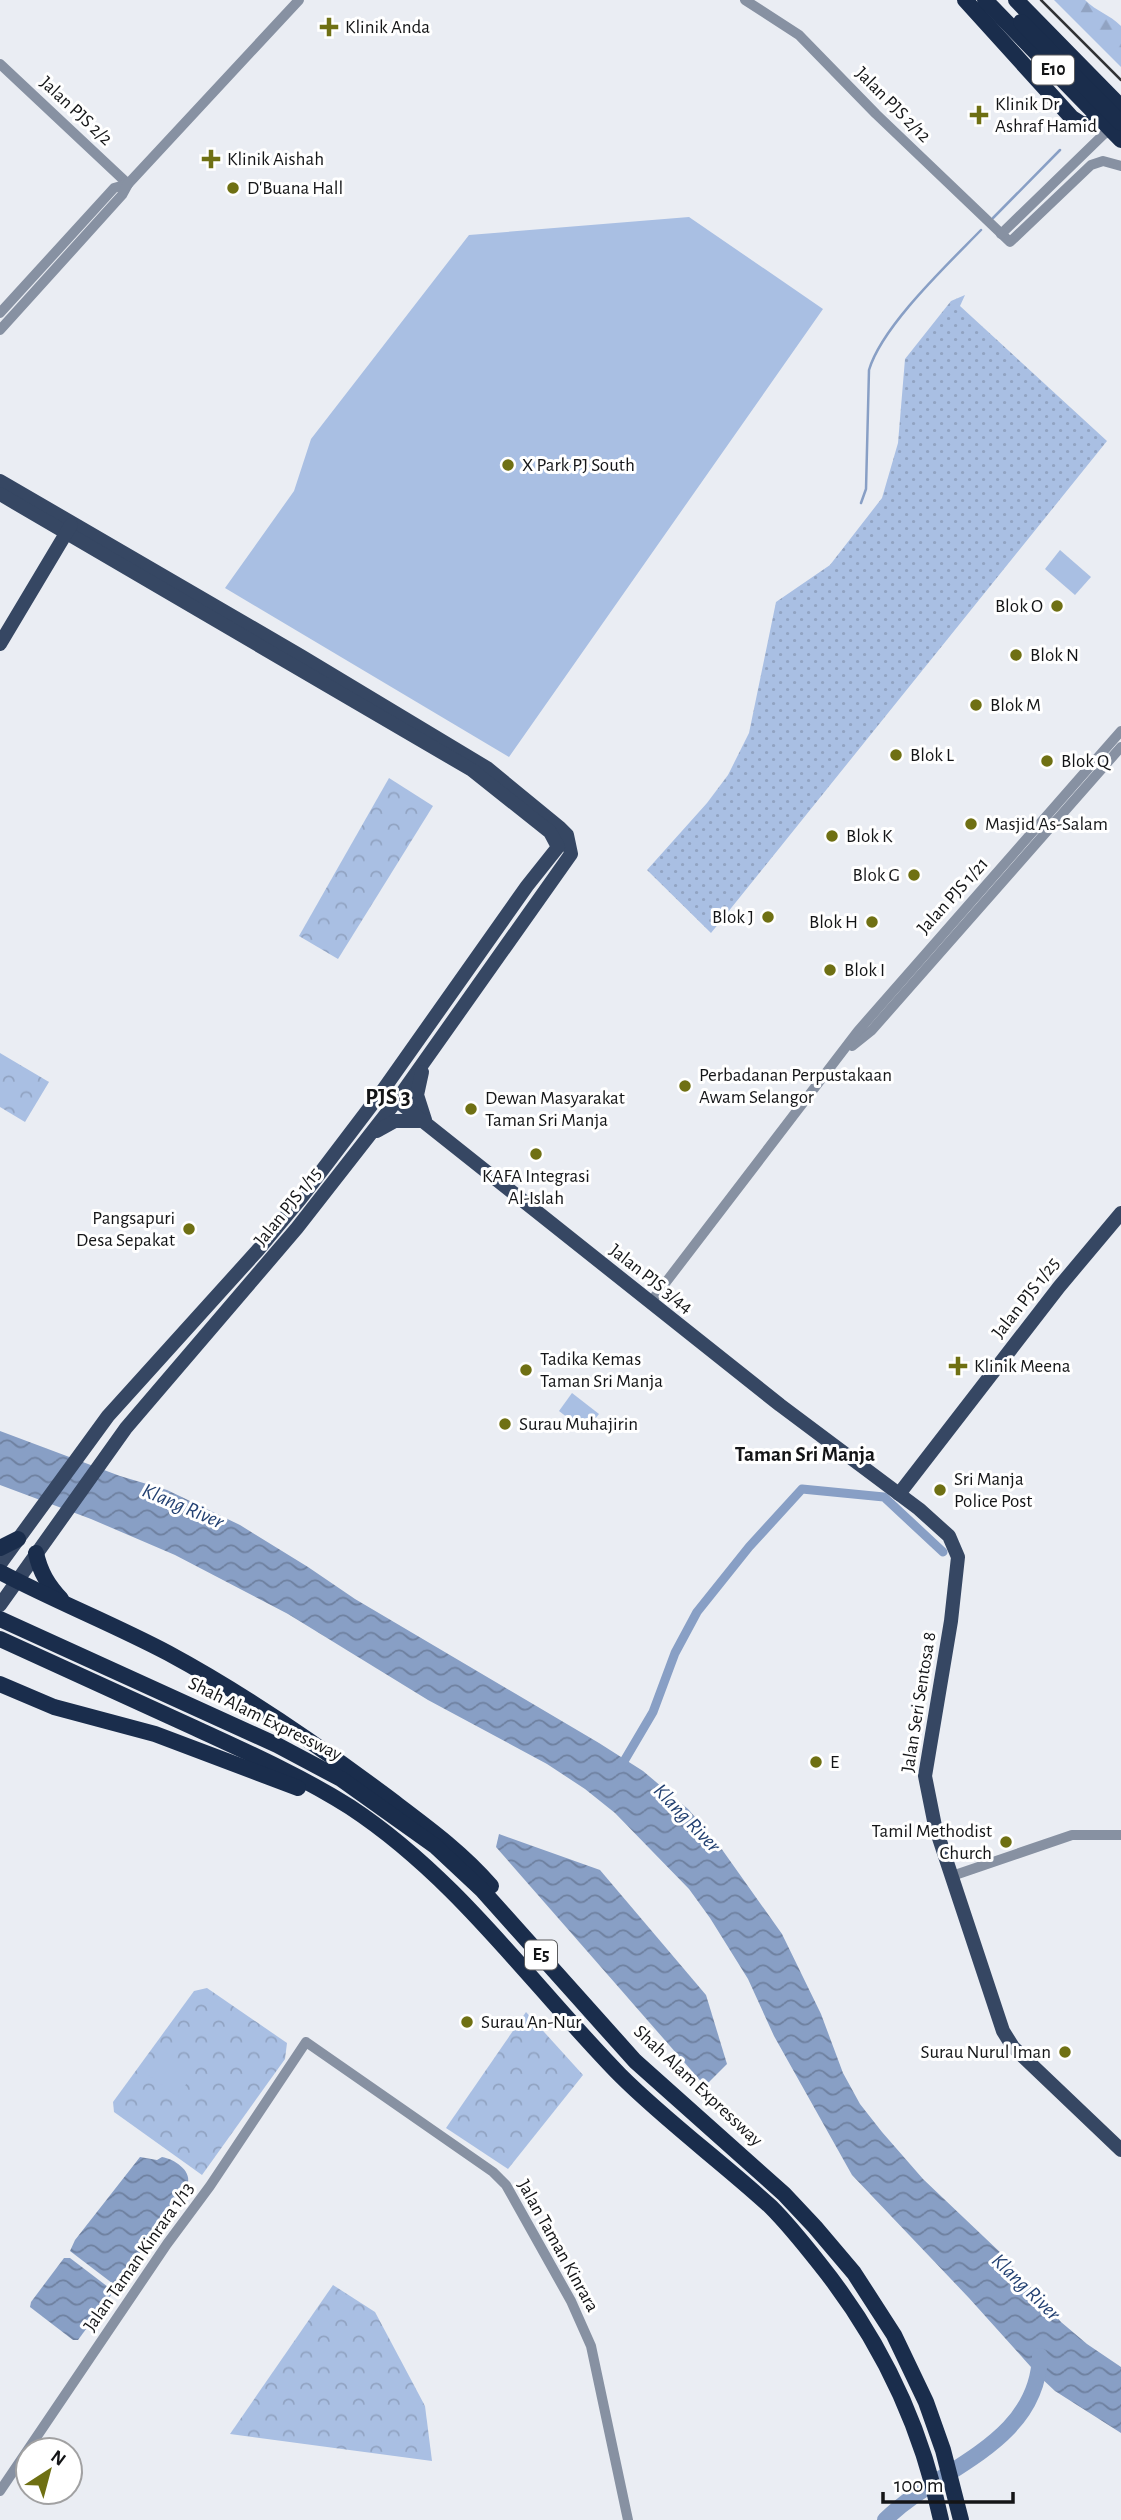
<svg xmlns="http://www.w3.org/2000/svg" width="1121" height="2520" font-family="'Alegreya Sans',sans-serif">
<style>
.grass{fill:url(#grass-dots)}
.forest{fill:url(#forest-firs)}
.park{fill:url(#park-crowns)}
.pitch{fill:#a9bfe3}
.water{fill:url(#water-waves)}
.lines{fill:none;stroke-linecap:round;stroke-linejoin:round}
.stream{stroke:#889fc5;stroke-width:2.5}
.canal{stroke:#889fc5;stroke-width:9}
.river{stroke:#889fc5;stroke-width:16}
.minor{stroke:#8791a2;stroke-width:10}
.major{stroke:#364763;stroke-width:14}
.highway{stroke:#1a2d4c;stroke-width:16}
.rail{stroke:#313235;stroke-width:2.5}
.highway-bridge{stroke:#1a2d4c;stroke-width:16}
.poi-dot{fill:#6f7013;stroke:#fff;stroke-width:2.5}
.labels{text-anchor:middle;dominant-baseline:central;stroke-width:6;stroke-linejoin:round;paint-order:stroke}
.shield{fill:#fff;stroke:#5a5b5d;stroke-width:2}
.shield-label{font-size:18px;font-weight:bold;fill:#141517}
.poi-label{font-size:19px;fill:#141517;stroke:#fff;text-anchor:start}
.street-label{font-size:19px;fill:#141517;stroke:#fff}
.neighbourhood-label{font-size:21px;font-weight:bold;fill:#141517;stroke:#fff}
.water-label{font-size:21px;font-style:italic;fill:#234172;stroke:#fff}
.quarter-label{font-size:23px;font-weight:bold;fill:#141517;stroke:#fff}
</style>
<defs>
<pattern id="grass-dots" width="8" height="8" patternUnits="userSpaceOnUse" patternTransform="scale(1.75)"><rect width="8" height="8" fill="#a9bfe3"/><path d="M2 2h.1M6 6h.1" fill="none" stroke="#91a3c2" stroke-width="1.8" stroke-linecap="round"/></pattern>
<pattern id="forest-firs" width="22" height="20" patternUnits="userSpaceOnUse" patternTransform="scale(1.75)"><rect width="22" height="20" fill="#a9bfe3"/><path d="M5 1l3.5 6h-7zM16 11l3.5 6h-7z" fill="#91a3c2"/></pattern>
<pattern id="park-crowns" width="20" height="18" patternUnits="userSpaceOnUse" patternTransform="scale(1.75)"><rect width="20" height="18" fill="#a9bfe3"/><path d="M2 6a3 3 0 1 1 6 0M12 15a3 3 0 1 1 6 0" fill="none" stroke="#91a3c2"/></pattern>
<pattern id="water-waves" width="16" height="10" patternUnits="userSpaceOnUse" patternTransform="scale(1.75)"><rect width="16" height="10" fill="#889fc5"/><path d="M0 5q4-4 8 0t8 0" fill="none" stroke="#6e809f"/></pattern>
</defs>
<rect width="100%" height="100%" fill="#eaedf3"/>
<path class="grass" d="M965 295 960 306 1107 441 711 933 647 870 707 803 728 775 749 733 776 602 830 565 882 498 898 443 905 359 951 301Z"/>
<path class="forest" d="M1054 0H1085C1097 12 1109 14 1121 26V67Z"/>
<g class="park">
<path d="M389 778 433 806 338 959 299 936Z"/>
<path d="M0 1053 49 1082 25 1122 0 1107Z"/>
<path d="M207 1988 287 2043 285 2059 202 2175 114 2112 113 2102 194 1991Z"/>
<path d="M526 2012 583 2075 508 2169 446 2128Z"/>
<path d="M333 2285 375 2312 425 2406 432 2461 230 2434Z"/>
</g>
<g class="pitch">
<path d="M689 217 823 309 509 757 225 588 294 491 311 439 469 235Z"/>
<path d="M1060 550 1091 577 1075 595 1045 569Z"/>
<path d="M572 1393 599 1414 585 1431 559 1411Z"/>
<path d="M158 2055 191 2077 178 2096 145 2073Z"/>
</g>
<g class="water">
<path d="M0 1431 120 1476 167 1490 240 1525 308 1567 355 1599 599 1743 643 1771 688 1809 716 1841 782 1934 821 2014 843 2073 860 2104 882 2132 923 2179 1004 2256 1061 2322 1087 2344 1121 2367V2433L1055 2391 1039 2376 969 2298 852 2175 774 2036 748 1979 710 1918 689 1889 615 1813 585 1789 547 1764 428 1700 288 1614 175 1555 91 1519 0 1485Z"/>
<path d="M499 1834 600 1870 706 1995 727 2064 705 2086 496 1847Z"/>
<path d="M140 2157 157 2160 162 2157C174 2159 191 2170 188 2183L121 2280 117 2284 112 2283 70 2251 75 2240Z"/>
<path d="M64 2258H70L112 2290 111 2295 78 2340H73L30 2307 31 2302Z"/>
</g>
<g class="lines">
<g class="stream">
<path d="M993 218 1060 150"/>
<path d="M861 503 866 489 869 370C882 326 948 264 981 230"/>
</g>
<path class="canal" d="M620 1768 653 1712 675 1653 697 1612 749 1547 802 1489 884 1497 943 1552"/>
<path class="river" d="M885 2520C938 2467 1037 2445 1040 2356"/>
<g class="minor">
<path d="M745 0 799 35 876 114 1010 242 1091 165 1103 161 1121 166"/>
<path d="M0 64 128 184"/>
<path d="M1001 234 1104 134 1118 129"/>
<path d="M0 313 114 188 128 184"/>
<path d="M0 330 122 195 128 184 299 0"/>
<path d="M852 1046 872 1030 1121 747"/>
<path d="M650 1303 858 1031 1121 731"/>
<path d="M952 1876 1072 1835H1121"/>
<path d="M0 2491 167 2244 210 2186 306 2042 493 2172 506 2185 571 2301 591 2346 628 2520"/>
</g>
<g class="major">
<path d="M0 481 301 656 487 768 560 828 567 835 571 854 397 1100 297 1228 126 1428 0 1605"/>
<path d="M0 494 472 770 550 832 558 847 527 886 383 1090 301 1198 258 1250 108 1416 0 1564"/>
<path d="M0 644 71 525"/>
<path d="M422 1072 417 1095 425 1120"/>
<path d="M390 1095 780 1405 919 1509 949 1536 958 1557 951 1621 925 1776 935 1826 1003 2031 1013 2047 1121 2150"/>
<path d="M377 1131 395 1121H425"/>
<path d="M899 1494 1059 1287 1121 1213"/>
</g>
<g class="highway">
<path d="M965 0 1072 118 1083 125C1107 122 1109 103 1099 85"/>
<path d="M1016 0 1121 107"/>
<path d="M0 1548 18 1539"/>
<path d="M36 1553C40 1572 48 1585 61 1599"/>
<path d="M0 1572C55 1601 113 1624 168 1653 244 1694 318 1745 386 1796 423 1824 461 1851 491 1886"/>
<path d="M0 1619 277 1745 341 1779 435 1846 482 1890 635 2061 784 2194 815 2227 854 2273 894 2335 926 2402 943 2450 961 2520"/>
<path d="M0 1639C65 1669 130 1699 195 1728 247 1752 301 1776 350 1807 458 1878 531 1984 620 2075 667 2122 722 2162 771 2207 788 2224 804 2244 819 2263 880 2339 921 2424 941 2520"/>
<path d="M0 1684 54 1707 155 1734 298 1788"/>
</g>
<path class="rail" d="M1041 0 1121 80"/>
<g class="highway-bridge">
<path d="M985 0 1121 140"/>
<path d="M1021 22 1121 123"/>
</g>
</g>
<g class="poi-dot">
<path d="M325.5 16.5h7v7h7v7h-7v7h-7v-7h-7v-7h7z"/>
<path d="M975.5 104.5h7v7h7v7h-7v7h-7v-7h-7v-7h7z"/>
<path d="M207.5 148.5h7v7h7v7h-7v7h-7v-7h-7v-7h7z"/>
<circle cx="233" cy="188" r="7"/>
<circle cx="508" cy="465" r="7"/>
<circle cx="1057" cy="606" r="7"/>
<circle cx="1016" cy="655" r="7"/>
<circle cx="976" cy="705" r="7"/>
<circle cx="896" cy="755" r="7"/>
<circle cx="1047" cy="761" r="7"/>
<circle cx="971" cy="824" r="7"/>
<circle cx="832" cy="836" r="7"/>
<circle cx="914" cy="875" r="7"/>
<circle cx="768" cy="917" r="7"/>
<circle cx="872" cy="922" r="7"/>
<circle cx="830" cy="970" r="7"/>
<circle cx="685" cy="1086" r="7"/>
<circle cx="471" cy="1109" r="7"/>
<circle cx="536" cy="1154" r="7"/>
<circle cx="189" cy="1229" r="7"/>
<path d="M954.5 1355.5h7v7h7v7h-7v7h-7v-7h-7v-7h7z"/>
<circle cx="526" cy="1370" r="7"/>
<circle cx="505" cy="1424" r="7"/>
<circle cx="940" cy="1490" r="7"/>
<circle cx="816" cy="1762" r="7"/>
<circle cx="1006" cy="1842" r="7"/>
<circle cx="467" cy="2022" r="7"/>
<circle cx="1065" cy="2052" r="7"/>
</g>
<g class="labels">
<g class="shield">
<rect x="1032" y="55.5" width="42" height="29" rx="5"/>
<rect x="525" y="1940.5" width="32" height="29" rx="5"/>
</g>
<g class="shield-label">
<text x="1053" y="70">E10</text>
<text x="541" y="1955">E5</text>
</g>
<g class="poi-label">
<text x="345" y="27">Klinik Anda</text>
<text x="995" y="104">Klinik Dr<tspan x="995" dy="22">Ashraf Hamid</tspan></text>
<text x="227" y="159">Klinik Aishah</text>
<text x="247" y="188">D'Buana Hall</text>
<text x="522" y="465">X Park PJ South</text>
<text x="1043" y="606" text-anchor="end">Blok O</text>
<text x="1030" y="655">Blok N</text>
<text x="990" y="705">Blok M</text>
<text x="910" y="755">Blok L</text>
<text x="1061" y="761">Blok Q</text>
<text x="985" y="824">Masjid As-Salam</text>
<text x="846" y="836">Blok K</text>
<text x="900" y="875" text-anchor="end">Blok G</text>
<text x="754" y="917" text-anchor="end">Blok J</text>
<text x="858" y="922" text-anchor="end">Blok H</text>
<text x="844" y="970">Blok I</text>
<text x="699" y="1075">Perbadanan Perpustakaan<tspan x="699" dy="22">Awam Selangor</tspan></text>
<text x="485" y="1098">Dewan Masyarakat<tspan x="485" dy="22">Taman Sri Manja</tspan></text>
<text x="536" y="1176" text-anchor="middle">KAFA Integrasi<tspan x="536" dy="22">Al-Islah</tspan></text>
<text x="175" y="1218" text-anchor="end">Pangsapuri<tspan x="175" dy="22">Desa Sepakat</tspan></text>
<text x="540" y="1359">Tadika Kemas<tspan x="540" dy="22">Taman Sri Manja</tspan></text>
<text x="974" y="1366">Klinik Meena</text>
<text x="519" y="1424">Surau Muhajirin</text>
<text x="954" y="1479">Sri Manja<tspan x="954" dy="22">Police Post</tspan></text>
<text x="830" y="1762">E</text>
<text x="992" y="1831" text-anchor="end">Tamil Methodist<tspan x="992" dy="22">Church</tspan></text>
<text x="481" y="2022">Surau An-Nur</text>
<text x="1051" y="2052" text-anchor="end">Surau Nurul Iman</text>
</g>
<g class="street-label">
<text transform="translate(893 105) rotate(45)">Jalan PJS 2/12</text>
<text transform="translate(76 111) rotate(43)">Jalan PJS 2/2</text>
<text transform="translate(953 896) rotate(-48)">Jalan PJS 1/21</text>
<text transform="translate(288 1207) rotate(-51)">Jalan PJS 1/15</text>
<text transform="translate(651 1279) rotate(38)">Jalan PJS 3/44</text>
<text transform="translate(1026 1298) rotate(-52)">Jalan PJS 1/25</text>
<text transform="translate(919 1702) rotate(-81)">Jalan Seri Sentosa 8</text>
<text transform="translate(265 1719) rotate(26)">Shah Alam Expressway</text>
<text transform="translate(698 2086) rotate(43)">Shah Alam Expressway</text>
<text transform="translate(558 2246) rotate(61)">Jalan Taman Kinrara</text>
<text transform="translate(139 2257) rotate(-55)">Jalan Taman Kinrara 1/13</text>
</g>
<g class="neighbourhood-label">
<text x="805" y="1454">Taman Sri Manja</text>
</g>
<g class="water-label">
<text transform="translate(183 1506) rotate(23)">Klang River</text>
<text transform="translate(687 1818) rotate(46)">Klang River</text>
<text transform="translate(1026 2287) rotate(44)">Klang River</text>
</g>
<g class="quarter-label">
<text x="388" y="1097">PJS 3</text>
</g>
</g>
<g transform="translate(49 2471) rotate(36)"><circle r="33" fill="#ffffff" stroke="#a1a1a2" stroke-width="2"/>
<path d="M0-5L12 26L0 18L-12 26Z" fill="#6f7013"/>
<text y="-10" font-size="19" font-weight="bold" text-anchor="middle" fill="#141517">N</text>
</g>
<path d="M883 2492v10h130v-10" fill="none" stroke="#141517" stroke-width="3.5"/>
<text x="894" y="2492" font-size="21" fill="#141517" stroke="#ffffff" stroke-width="5" paint-order="stroke">100 m</text>
</svg>
